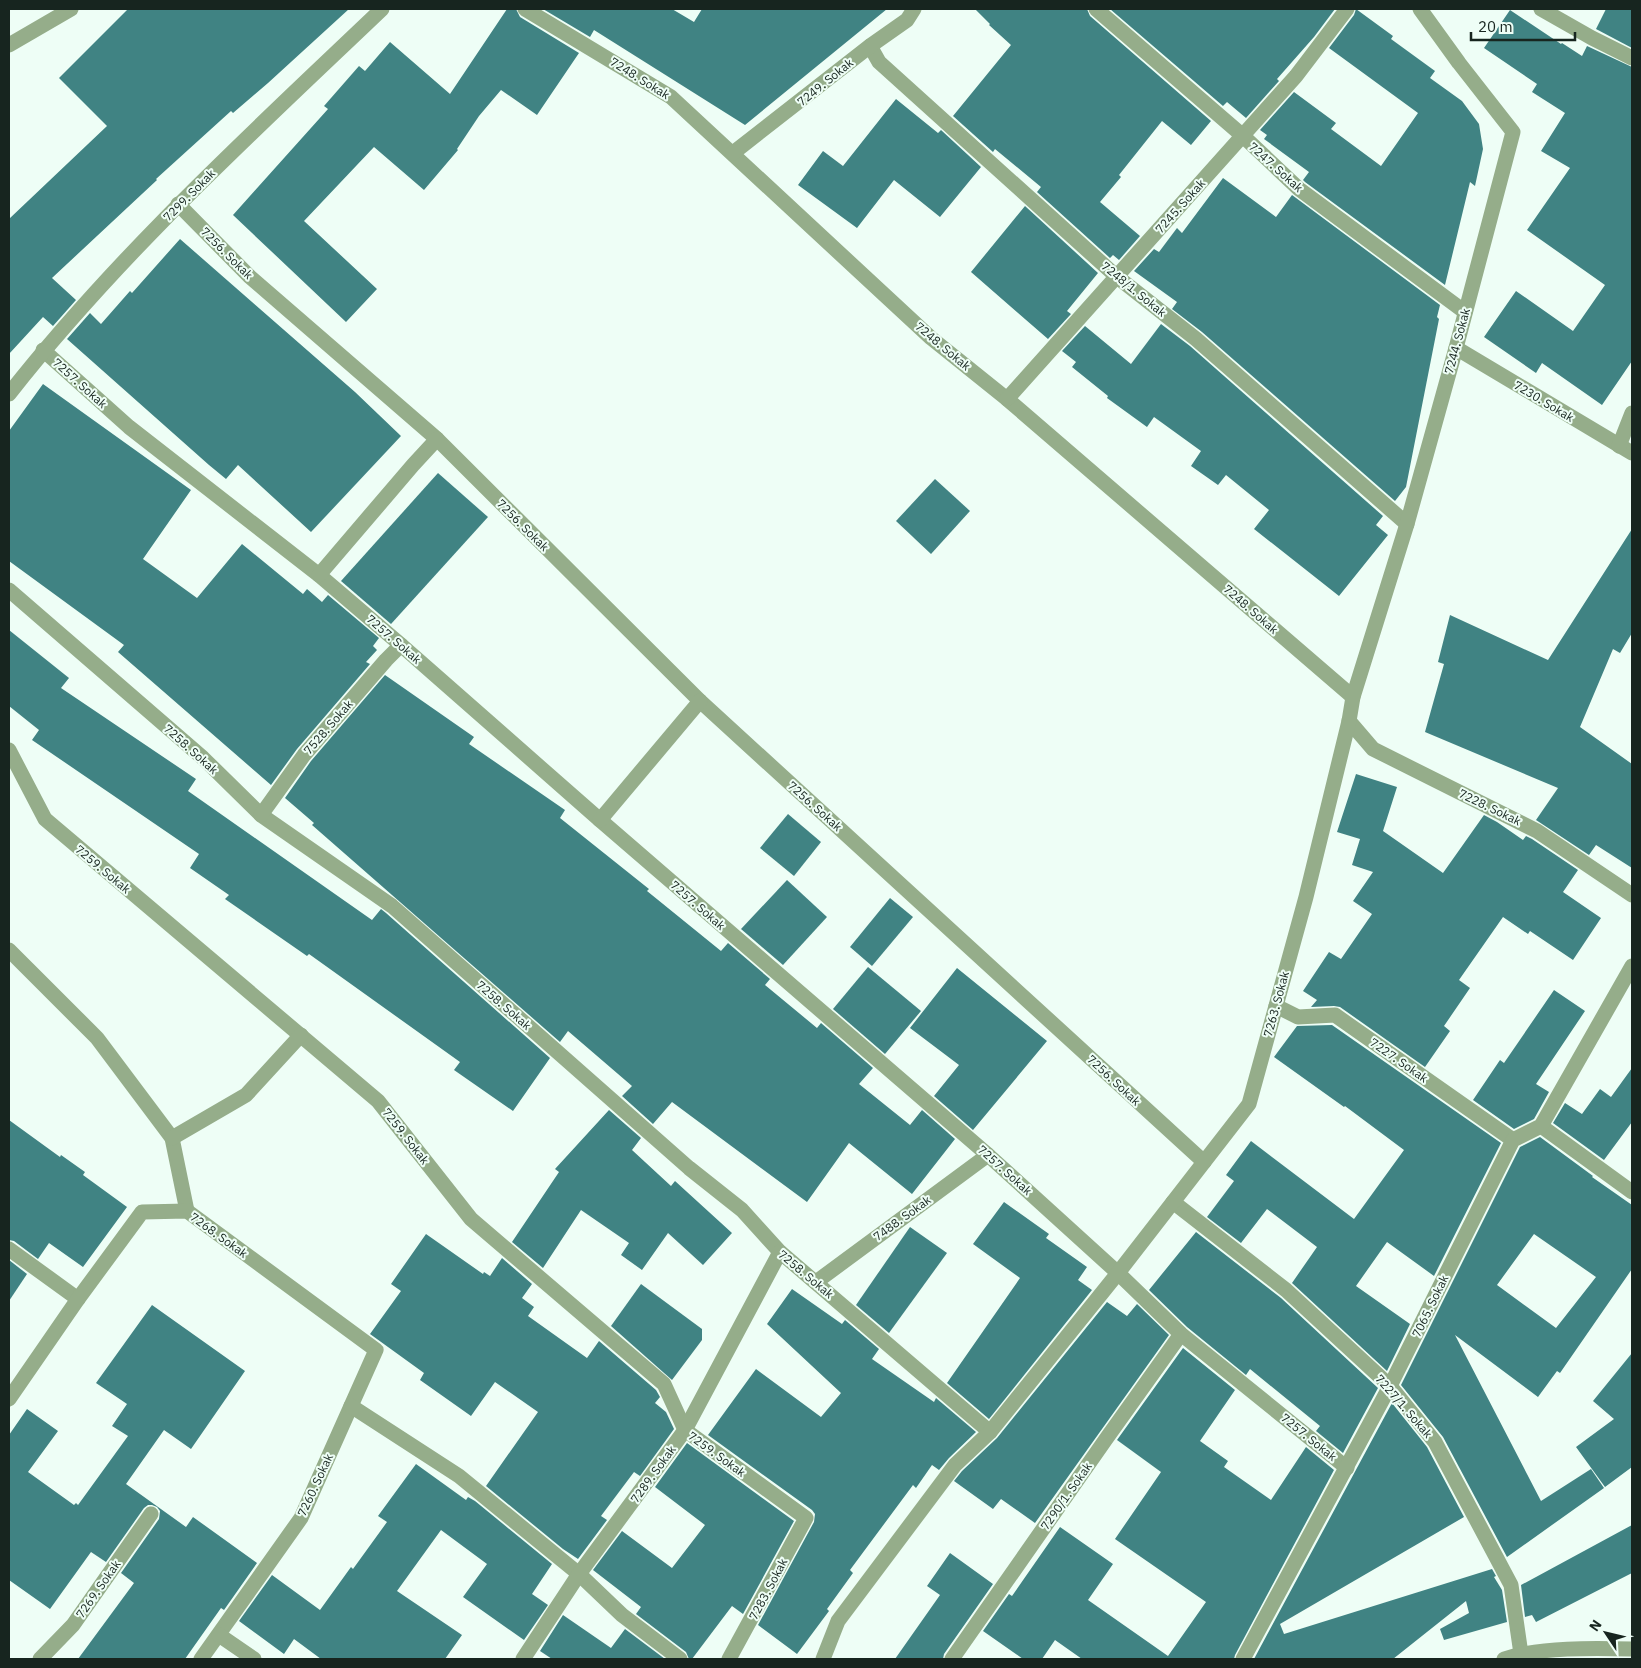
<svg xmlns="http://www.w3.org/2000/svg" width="1641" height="1668" font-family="'IBM Plex Sans',sans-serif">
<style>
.building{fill:#408383;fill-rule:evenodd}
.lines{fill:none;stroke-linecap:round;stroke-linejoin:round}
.minor{stroke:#95ad8a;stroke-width:15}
.labels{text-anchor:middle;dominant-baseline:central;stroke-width:4;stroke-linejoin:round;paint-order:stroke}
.street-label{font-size:12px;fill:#17251f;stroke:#eefef6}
</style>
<rect width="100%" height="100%" fill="#eefef6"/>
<g class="building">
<path d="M128 9H349L268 83 233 113 231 111 156 179 157 180 52 278 76 300 53 326 43 317 9 354V219L107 126 59 78Z"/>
<path d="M507 9H516L520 17 579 53 537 115 501 90 479 116 457 149 458 150 424 190 374 147 304 221 377 289 346 322 233 215 328 109 324 106 359 66 365 71 390 42 450 94Z"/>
<path d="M543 9H672L694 22 702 9H887L745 125 594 30 590 37Z"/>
<path d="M975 9H1087L1090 16 1211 121 1191 145 1162 121 1119 175 1121 177 1100 202 1140 236 1119 260 1113 255 1110 258 1037 192 1041 187 995 149 993 152 953 116 1011 45 989 25 990 24Z"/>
<path d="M1110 9H1335L1314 37 1277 79 1279 81 1246 118 1227 102 1223 106Z"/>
<path d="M1356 9 1393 36 1391 39 1435 71 1430 78 1462 101 1479 124 1483 149 1475 186 1470 182 1445 285 1305 182 1303 180 1309 172 1264 139 1267 135 1260 130 1294 92 1336 123 1331 129 1381 166 1418 113 1329 48 1354 15Z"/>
<path d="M1606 9H1632V48L1596 29Z"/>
<path d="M1510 10 1561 44 1562 43 1582 56 1587 46 1632 67V361L1602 405 1542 363 1536 373 1484 337 1516 291 1573 331 1605 285 1527 230 1570 168 1541 151 1565 113 1532 92 1537 84 1484 48Z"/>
<path d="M896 99 938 133 941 130 981 167 940 217 894 180 857 228 798 185 823 151 843 166Z"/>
<path d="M1223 178 1276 217 1292 195 1440 305 1437 317 1439 319 1406 487 1395 501 1202 332 1172 309 1177 302 1134 271 1154 249 1159 252 1177 228 1182 233Z"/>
<path d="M1025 206 1098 273 1067 311 1071 314 1048 339 971 272Z"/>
<path d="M180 239 355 392 401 436 311 532 238 465 226 479 209 465 67 339 90 313 101 324 130 291 132 293Z"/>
<path d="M1161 324 1190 346 1383 516 1376 525 1388 535 1339 596 1254 529 1269 510 1226 475 1218 485 1191 466 1201 451 1154 417 1147 427 1107 398 1108 396 1072 367 1076 362 1062 351 1085 326 1131 364Z"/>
<path d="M43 384 191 490 143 559 197 598 242 544 303 594 307 589 322 602 328 595 379 638 373 646 377 650 366 662 370 664 297 749 271 785 118 652 124 645 9 561V431Z"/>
<path d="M438 473 488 517 391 624 341 581Z"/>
<path d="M935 479 970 511 931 554 896 521Z"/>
<path d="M1632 529V633L1620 653 1613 649 1580 727 1632 764V868L1596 845 1589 855 1536 820 1558 788 1425 732 1444 664 1438 662 1450 615 1548 660Z"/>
<path d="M9 630 69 678 61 688 196 779 188 791 372 920 381 909 386 913 550 1058 513 1111 454 1070 460 1062 309 954 307 956 225 899 229 895 190 868 199 854 32 740 39 730 9 706Z"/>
<path d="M385 675 474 737 469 744 565 810 560 818 649 889 647 891 721 951 728 943 770 979 765 985 817 1028 821 1023 873 1068 859 1084 910 1125 922 1110 955 1139 912 1194 849 1143 807 1202 672 1102 653 1124 622 1096 632 1086 568 1031 560 1042 312 825 314 823 285 798 311 761Z"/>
<path d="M1356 774 1397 787 1383 831 1443 873 1484 815 1497 822 1523 840 1526 836 1532 839 1578 870 1563 892 1601 918 1573 960 1530 931 1528 934 1503 917 1459 980 1470 988 1444 1026 1450 1031 1425 1067 1340 1007 1334 1006 1311 1007 1317 1000 1303 991 1329 952 1341 959 1372 914 1353 901 1373 872 1352 865 1360 839 1337 832Z"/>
<path d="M788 814 821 842 794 876 760 848Z"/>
<path d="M787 880 827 917 783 965 741 929Z"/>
<path d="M890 898 913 917 872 966 850 947Z"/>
<path d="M868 967 921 1011 885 1054 833 1009Z"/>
<path d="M957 968 1047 1041 973 1130 934 1096 959 1065 910 1028Z"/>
<path d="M1554 990 1585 1011 1536 1084 1549 1092 1534 1119 1514 1129 1473 1100 1500 1060 1504 1063Z"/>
<path d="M1332 1025 1501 1143 1434 1276 1387 1242 1356 1286 1410 1324 1387 1371 1292 1283 1317 1247 1267 1209 1241 1243 1207 1217 1234 1181 1226 1175 1251 1141 1354 1219 1404 1150 1345 1106 1344 1107 1274 1057 1297 1026Z"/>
<path d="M1632 1068V1122L1604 1160 1553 1123 1565 1103 1582 1114 1600 1089 1611 1097Z"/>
<path d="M609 1110 641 1138 632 1150 671 1186 675 1181 732 1233 703 1265 668 1233 642 1270 621 1255 629 1243 581 1210 543 1268 512 1242 559 1172 555 1169Z"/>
<path d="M9 1120 60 1157 61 1155 85 1172 83 1175 127 1207 83 1267 49 1243 38 1259 14 1241 9 1240Z"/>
<path d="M1540 1137 1593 1176 1592 1177 1632 1205V1269L1560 1373 1557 1371 1538 1397 1455 1335 1541 1501 1591 1469 1604 1488 1507 1557 1443 1437 1401 1385 1520 1147ZM1534 1234 1596 1277 1556 1328 1497 1285Z"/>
<path d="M1004 1202 1049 1234 1046 1238 1087 1267 1078 1280 1092 1290 989 1419 947 1383 1020 1278 973 1244Z"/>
<path d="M910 1227 947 1253 889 1333 856 1305Z"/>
<path d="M1196 1232 1281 1298 1378 1388 1343 1453 1316 1431 1320 1426 1250 1369 1246 1375 1187 1327 1149 1290Z"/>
<path d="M426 1234 483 1274 484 1272 490 1276 502 1258 532 1284 522 1298 534 1307 528 1316 587 1358 599 1341 656 1390 660 1397 655 1403 666 1412 674 1429 640 1476 634 1472 601 1516 607 1520 578 1559 563 1549 486 1486 538 1412 495 1382 471 1416 420 1380 424 1373 370 1334 401 1291 391 1284Z"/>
<path d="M9 1260 27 1274 9 1301Z"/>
<path d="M641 1284 702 1329V1340L672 1380 611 1326Z"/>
<path d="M792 1289 842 1324 845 1320 879 1349 872 1359 934 1402 936 1398 976 1432 949 1458 939 1470 932 1465 916 1488 913 1485 850 1570 853 1573 827 1609 829 1611 797 1654 758 1625 814 1522 815 1514 812 1510 708 1435 756 1369 821 1417 841 1393 767 1324Z"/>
<path d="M1107 1302 1127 1316 1137 1304 1169 1335 1035 1523 1001 1499 993 1509 954 1481 962 1471 997 1438Z"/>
<path d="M152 1305 245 1371 191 1449 164 1430 126 1484 186 1527 193 1517 257 1563 224 1610 221 1608 185 1659H78L134 1583 121 1573 159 1519 160 1511 157 1507 152 1505H148L144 1508 106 1562 91 1552 50 1609 9 1580V1435L27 1409 58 1431 28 1472 74 1505 76 1503 78 1505 128 1436 112 1426 127 1404 96 1383Z"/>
<path d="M1183 1348 1235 1390 1200 1441 1228 1461 1224 1467 1271 1500 1306 1447 1334 1470 1235 1655 1234 1659H1082L1055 1640 1042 1659H1023L983 1631 1009 1594 1012 1596 1060 1527 1113 1564 1088 1600 1168 1656 1206 1602 1115 1539 1161 1472 1117 1440Z"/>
<path d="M1632 1353V1467L1605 1487 1576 1447 1614 1419 1593 1401Z"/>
<path d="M1392 1403 1427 1447 1464 1517 1280 1624 1284 1634 1492 1569 1496 1576 1494 1577 1502 1590 1507 1622 1444 1640 1440 1629 1469 1613 1466 1601 1393 1659H1254Z"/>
<path d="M687 1443 794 1521 743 1614 732 1606 692 1659H689L686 1652 636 1614 641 1607 593 1570 622 1531 672 1568 705 1525 655 1487Z"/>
<path d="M416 1464 466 1500 468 1497 475 1501 552 1564 532 1594 548 1605 524 1640 463 1597 487 1564 441 1530 397 1591 462 1635 445 1659H321L294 1639 284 1654 239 1621 272 1575 320 1610 351 1567 353 1569 387 1522 378 1516Z"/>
<path d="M1632 1525V1573L1536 1622 1532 1615 1525 1617 1521 1585Z"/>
<path d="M950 1553 993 1584 944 1654 943 1659H895L940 1595 927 1586Z"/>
<path d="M563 1615 611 1648 625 1629 665 1659H552L540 1651Z"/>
</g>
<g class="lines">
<g class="minor">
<path d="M525 9 671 97 931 338 1007 399 1353 697"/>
<path d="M1096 9 1243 136 1299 189 1465 312"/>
<path d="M1541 9 1592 38 1632 58"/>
<path d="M9 45 71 9"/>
<path d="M870 46 879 62 1116 276 1196 339 1407 524"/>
<path d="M733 153 870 46 907 20 914 9"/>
<path d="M178 204 249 276 437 439 700 701 1204 1162"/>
<path d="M1456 348 1632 453"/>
<path d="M43 350 129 427 319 575 401 645 600 820 988 1155 1118 1273 1181 1334 1347 1468"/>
<path d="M9 394C120 253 253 132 382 9"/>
<path d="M1007 399 1296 76 1347 9"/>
<path d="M1619 446 1632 413"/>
<path d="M319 575 413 465 437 439"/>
<path d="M9 590 203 758 261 815 392 906 689 1168 742 1210 780 1252 990 1432"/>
<path d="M1349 721 1373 749 1537 831 1632 895"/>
<path d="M9 750 45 819 378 1101 471 1219 664 1384 685 1430 806 1518 729 1659"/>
<path d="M261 815 304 755 386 660 401 645"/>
<path d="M600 820 700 701"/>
<path d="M9 950 97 1038 172 1138 187 1211"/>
<path d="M1276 1006 1298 1017 1335 1015 1513 1140"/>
<path d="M1541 1126 1632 1192"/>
<path d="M172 1138 246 1095 301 1035"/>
<path d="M1173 1202 1286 1290 1390 1386 1435 1442 1511 1585 1521 1654"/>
<path d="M9 1249 78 1299"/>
<path d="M816 1282 988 1155"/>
<path d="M9 1399 78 1299 142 1212 187 1211 376 1350 301 1518 201 1659"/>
<path d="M351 1406 459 1476 579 1574 622 1615 680 1659"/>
<path d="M219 1635 254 1659"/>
<path d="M40 1659 73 1625 151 1514"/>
<path d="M523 1659 579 1574 685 1430 780 1252"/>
<path d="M823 1659 838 1621 955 1465 990 1432 1019 1396 1118 1273 1249 1104 1306 897 1349 721 1353 697 1407 524 1456 348 1513 132 1459 63 1420 9"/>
<path d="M952 1659 1106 1439 1181 1334"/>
<path d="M1243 1659 1390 1386 1513 1140 1541 1126 1632 966"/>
<path d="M1504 1659C1540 1647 1594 1648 1632 1649"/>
</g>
</g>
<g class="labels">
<g class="street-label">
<text transform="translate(640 78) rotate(32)">7248. Sokak</text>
<text transform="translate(825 82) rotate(-39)">7249. Sokak</text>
<text transform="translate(1276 167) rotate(42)">7247. Sokak</text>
<text transform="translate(189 195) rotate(-45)">7299. Sokak</text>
<text transform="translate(1180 206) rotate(-48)">7245. Sokak</text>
<text transform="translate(227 253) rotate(45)">7256. Sokak</text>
<text transform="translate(1134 289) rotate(39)">7248/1. Sokak</text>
<text transform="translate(1457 341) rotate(-75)">7244. Sokak</text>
<text transform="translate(943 346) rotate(40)">7248. Sokak</text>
<text transform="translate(80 383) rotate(42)">7257. Sokak</text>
<text transform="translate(1544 401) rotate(31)">7230. Sokak</text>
<text transform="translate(523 525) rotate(45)">7256. Sokak</text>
<text transform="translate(1251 609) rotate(41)">7248. Sokak</text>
<text transform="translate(394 639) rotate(41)">7257. Sokak</text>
<text transform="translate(328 727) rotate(-49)">7528. Sokak</text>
<text transform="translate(191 749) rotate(42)">7258. Sokak</text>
<text transform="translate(815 806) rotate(42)">7256. Sokak</text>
<text transform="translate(1490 807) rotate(26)">7228. Sokak</text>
<text transform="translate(103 869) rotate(40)">7259. Sokak</text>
<text transform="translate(698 905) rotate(41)">7257. Sokak</text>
<text transform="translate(1276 1004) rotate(-75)">7263. Sokak</text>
<text transform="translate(504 1005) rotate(41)">7258. Sokak</text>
<text transform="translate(1399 1060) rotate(35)">7227. Sokak</text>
<text transform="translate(1114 1080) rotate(43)">7256. Sokak</text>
<text transform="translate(406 1136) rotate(52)">7259. Sokak</text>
<text transform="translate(1005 1170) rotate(42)">7257. Sokak</text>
<text transform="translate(902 1218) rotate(-36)">7488. Sokak</text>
<text transform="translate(219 1235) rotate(36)">7268. Sokak</text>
<text transform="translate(806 1274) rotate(40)">7258. Sokak</text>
<text transform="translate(1430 1306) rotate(-64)">7065. Sokak</text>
<text transform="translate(1404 1406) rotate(49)">7227/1. Sokak</text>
<text transform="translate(1309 1437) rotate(39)">7257. Sokak</text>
<text transform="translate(717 1454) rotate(36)">7259. Sokak</text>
<text transform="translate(653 1474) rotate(-54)">7289. Sokak</text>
<text transform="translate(315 1485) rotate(-65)">7260. Sokak</text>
<text transform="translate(1066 1496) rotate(-55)">7290/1. Sokak</text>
<text transform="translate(98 1589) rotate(-55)">7269. Sokak</text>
<text transform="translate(768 1589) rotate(-62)">7283. Sokak</text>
</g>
</g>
<rect width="1641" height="1668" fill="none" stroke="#17251f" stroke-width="20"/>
<g transform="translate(1606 1633) rotate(305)" stroke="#eefef6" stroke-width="4" paint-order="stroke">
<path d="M0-4L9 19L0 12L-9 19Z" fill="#17251f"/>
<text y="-8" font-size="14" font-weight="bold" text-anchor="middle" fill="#17251f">N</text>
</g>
<path d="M1471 32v8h104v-8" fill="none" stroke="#17251f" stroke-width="2.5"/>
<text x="1478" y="32" font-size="15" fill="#17251f" stroke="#eefef6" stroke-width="4" paint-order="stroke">20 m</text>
</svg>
